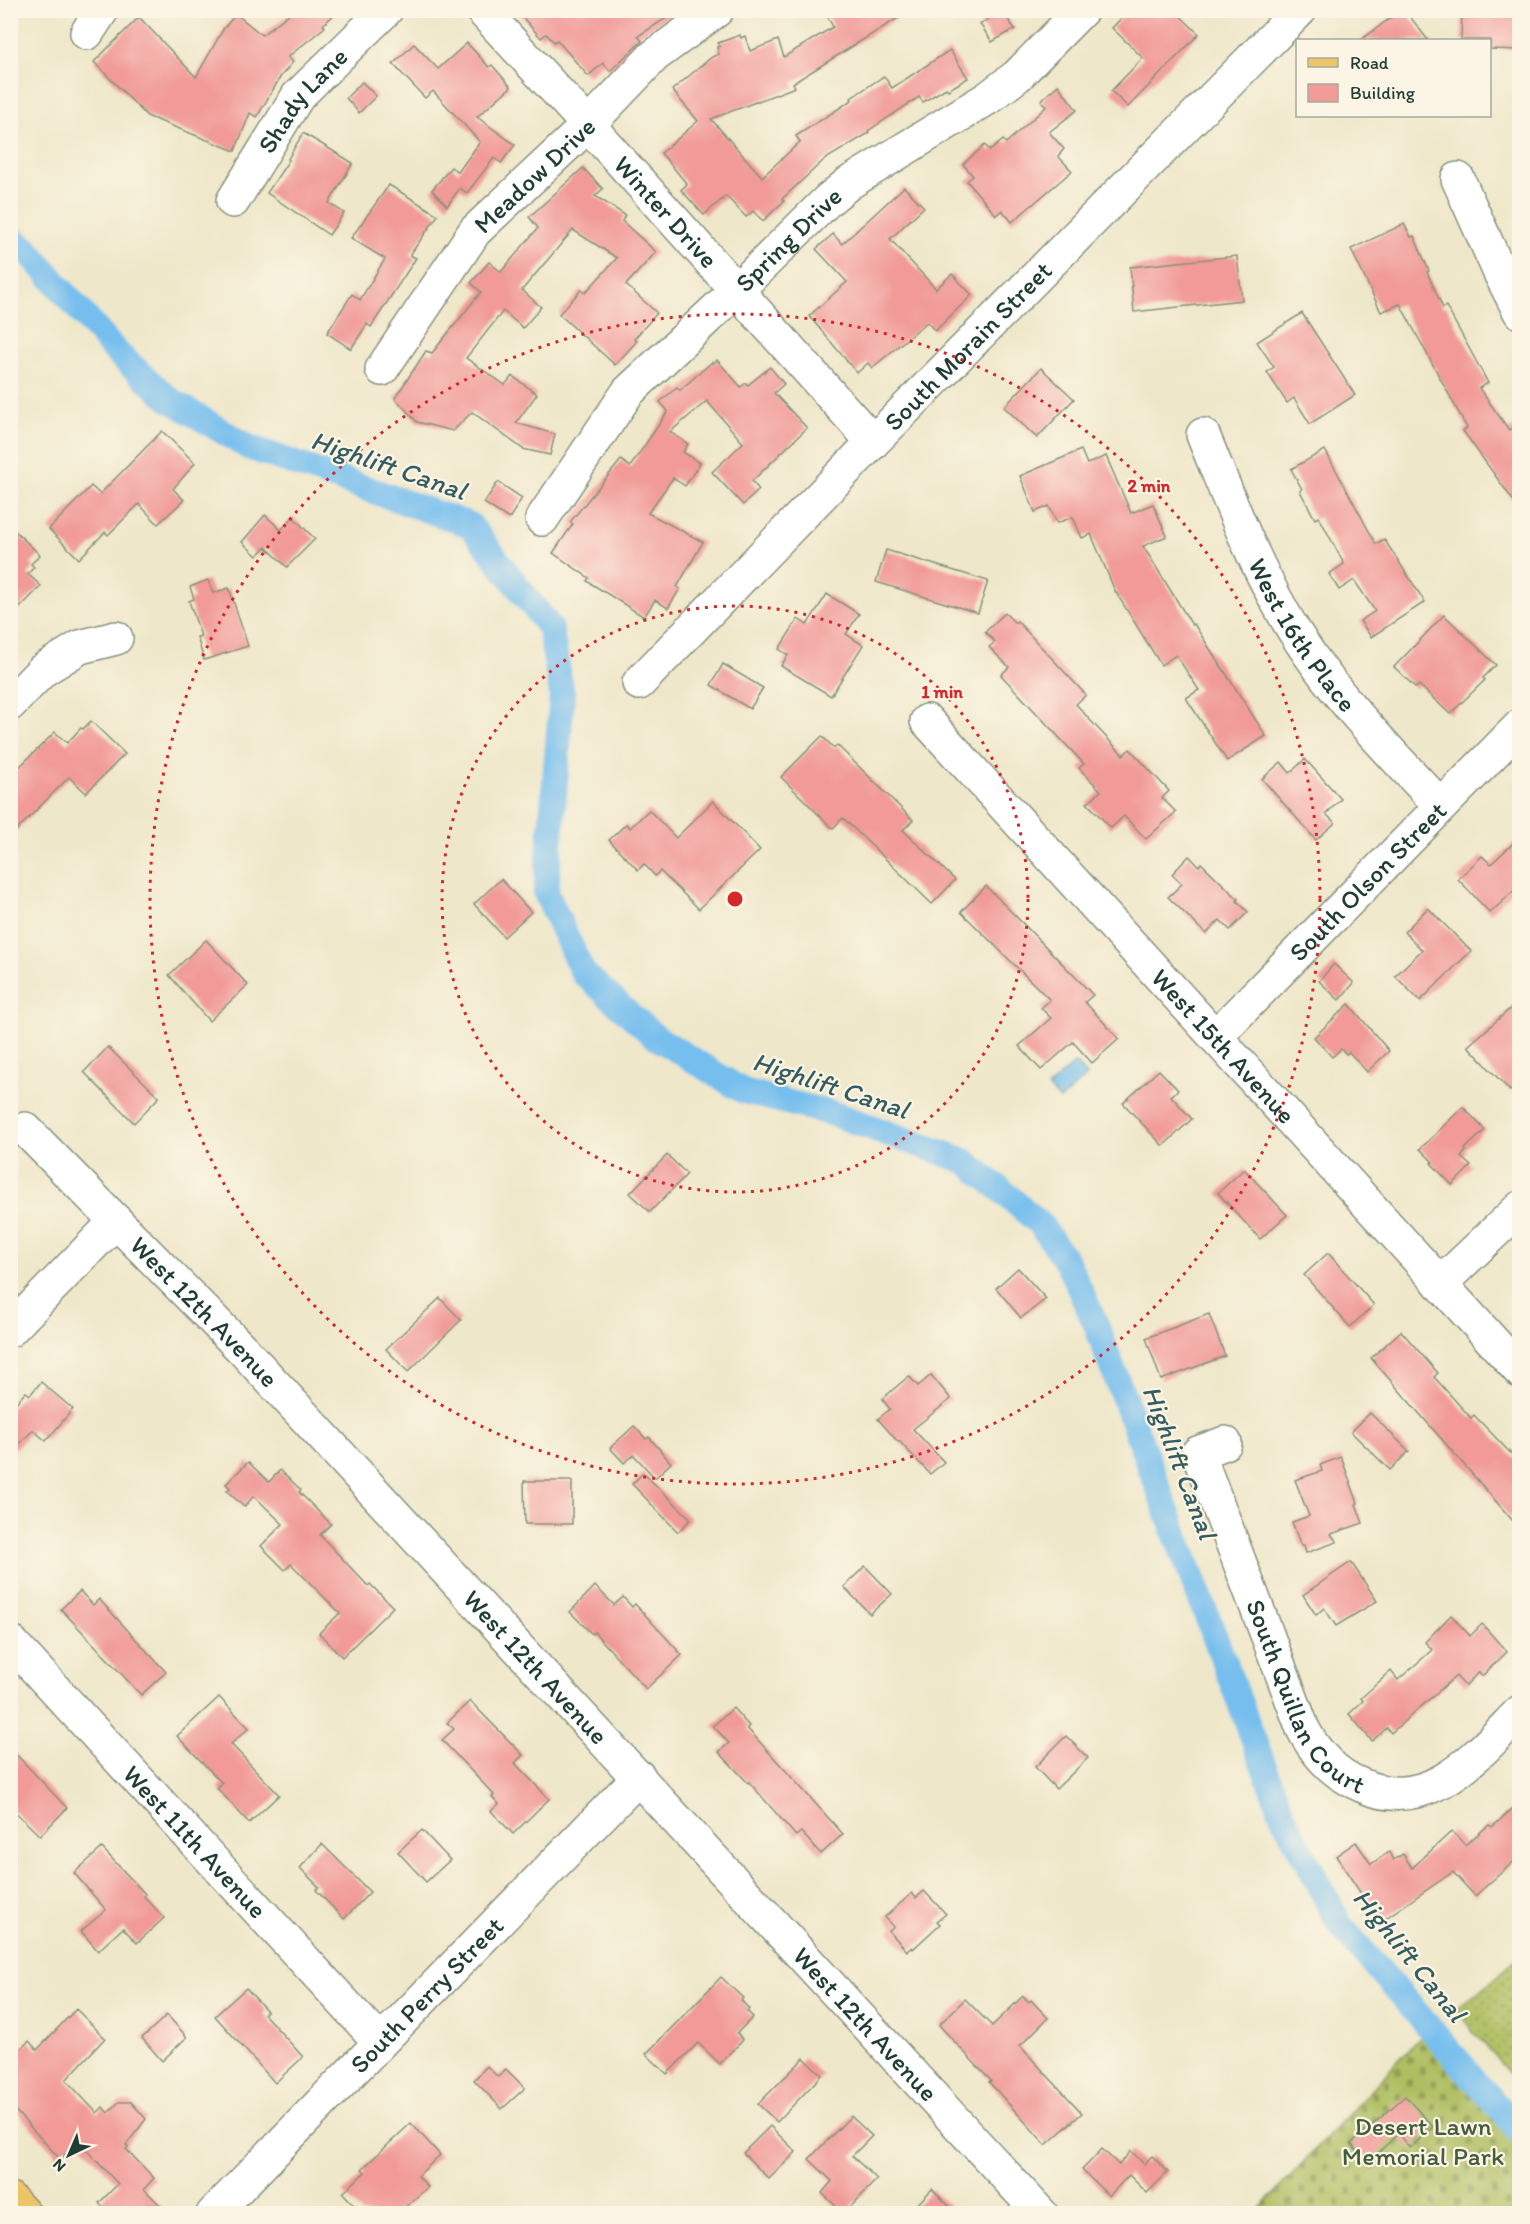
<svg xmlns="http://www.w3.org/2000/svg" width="1530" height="2224" font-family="Itim,sans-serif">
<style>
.grass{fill:url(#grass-dots);stroke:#677e4a;stroke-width:1.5}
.cemetery{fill:url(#cemetery-stones);stroke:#677e4a;stroke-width:1.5}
.water{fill:#75beee;stroke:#4a7e91;stroke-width:1.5}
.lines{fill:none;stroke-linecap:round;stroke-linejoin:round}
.canal{stroke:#75beee;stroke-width:26}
.building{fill:#f19a97}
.minor-casing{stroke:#87927e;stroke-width:36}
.major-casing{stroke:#87927e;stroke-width:36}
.minor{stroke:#fff;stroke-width:33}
.major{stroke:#eec469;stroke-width:33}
.ring{fill:none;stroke:#d62828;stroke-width:3;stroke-dasharray:3 6}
.labels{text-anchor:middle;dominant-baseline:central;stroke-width:4.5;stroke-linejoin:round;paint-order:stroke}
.street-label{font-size:26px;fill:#1f3d34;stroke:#fcf5e5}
.park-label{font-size:26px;fill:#435d3f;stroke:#fcf5e5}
.water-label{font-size:27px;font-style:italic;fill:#345d62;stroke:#fcf5e5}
.centre{fill:#d62828;stroke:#fcf5e5;stroke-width:3}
.ring-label{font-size:18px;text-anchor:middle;font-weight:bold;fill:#d62828;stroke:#fcf5e5;stroke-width:4.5;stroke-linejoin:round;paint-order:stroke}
</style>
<defs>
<pattern id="grass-dots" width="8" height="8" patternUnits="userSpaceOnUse" patternTransform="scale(1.5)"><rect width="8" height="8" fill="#afbe61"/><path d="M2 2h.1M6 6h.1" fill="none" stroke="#8e9c51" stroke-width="1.8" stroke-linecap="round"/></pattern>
<pattern id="cemetery-stones" width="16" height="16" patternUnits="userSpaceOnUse" patternTransform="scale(1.5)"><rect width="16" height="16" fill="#afbe61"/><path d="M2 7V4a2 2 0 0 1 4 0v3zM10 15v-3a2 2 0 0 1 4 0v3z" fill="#8e9c51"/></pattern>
</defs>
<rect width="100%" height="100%" fill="#fcf5e5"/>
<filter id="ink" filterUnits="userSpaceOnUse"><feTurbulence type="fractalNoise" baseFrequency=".0167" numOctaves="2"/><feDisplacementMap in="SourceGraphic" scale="12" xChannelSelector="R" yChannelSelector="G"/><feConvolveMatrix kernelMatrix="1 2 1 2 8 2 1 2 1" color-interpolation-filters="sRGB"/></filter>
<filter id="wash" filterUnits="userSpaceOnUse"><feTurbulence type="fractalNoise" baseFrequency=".008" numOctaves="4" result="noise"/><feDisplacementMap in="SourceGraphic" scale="24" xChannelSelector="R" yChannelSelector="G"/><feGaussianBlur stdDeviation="1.35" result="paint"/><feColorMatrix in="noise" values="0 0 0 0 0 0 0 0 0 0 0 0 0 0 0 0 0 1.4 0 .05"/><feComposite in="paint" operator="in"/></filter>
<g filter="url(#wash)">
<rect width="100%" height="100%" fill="#efe7c9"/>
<path class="grass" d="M1519 1955V2085L1455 2010 1499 1976Z"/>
<path class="cemetery" d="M1429 2028 1519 2143V2213L1255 2214Z"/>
<path class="water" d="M1075 1063 1087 1076 1060 1100 1048 1087Z"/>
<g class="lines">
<path class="canal" d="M10 236 27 250 116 352 169 399 248 447 470 525 550 628 562 694 546 893 583 973 654 1036 743 1091 834 1114 965 1161 1001 1190 1040 1224 1068 1264 1095 1322 1282 1814 1340 1925 1520 2132"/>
</g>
<g id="blocks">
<g class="building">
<path d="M294 10H339L323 25 325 27 288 57 293 62 281 76 257 117 250 113 235 151 147 116 94 62 139 17 196 77 224 28 236 14 262 35Z"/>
<path d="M516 10H679L638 36 642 41 610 71 603 63 588 76 557 40 554 42 546 34 541 38Z"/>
<path d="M824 10H911L793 83 795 87 711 119 762 177 800 142 796 136 852 100 851 98 884 76 892 88 950 50 968 78 948 90 946 88 923 102 919 97 868 131 869 133 824 160 782 199 784 201 763 221 753 211 746 217 726 196 704 215 681 190 687 184 661 153 698 121 672 90 712 57 719 54 717 47 720 46 718 43 740 35 741 38 745 36 750 51 778 40 784 57 833 27Z"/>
<path d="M1129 10H1174L1199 34 1128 107 1111 91 1143 58 1112 28Z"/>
<path d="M1401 10H1405L1428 40H1361Z"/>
<path d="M1462 10H1497V13L1520 14V50L1490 49V40H1461Z"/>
<path d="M1002 11 1015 29 992 42 980 24Z"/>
<path d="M467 43 489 67 492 65 511 87 477 117 515 145 501 163 494 158 467 193 460 188 447 206 432 190 451 167 458 172 480 142 433 91 425 98 393 64 414 44 438 69Z"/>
<path d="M362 82 376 96 359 113 346 98Z"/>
<path d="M1058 85 1077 110 1049 132 1064 149 1058 156 1072 171 1012 222 1002 210 996 215 967 181 973 176 963 164 985 145 990 151 1003 140 1006 143 1046 107 1041 100Z"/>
<path d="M303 133 353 163 329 203 344 213 329 235 267 193 289 160 288 159Z"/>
<path d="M583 168 603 189 595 196 625 215 622 221 656 252 626 285 657 313 634 339 637 341 615 365 559 314 581 290 585 293 617 258 573 230 522 290 541 307 523 328 503 311 466 358 505 385 512 376 537 394 516 423 555 434 550 455 523 449 472 412 453 431 417 422 395 398 426 351 432 353 481 292 471 283 489 262 501 272 538 228 529 217Z"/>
<path d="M389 185 438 215 410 255 416 258 371 327 367 324 351 349 327 333 352 294 360 300 385 259 351 238Z"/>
<path d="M904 187 924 207 890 239 936 289 952 274 972 295 935 331 927 322 872 368 868 363 857 373 809 316 847 282 816 249 833 234 842 244Z"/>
<path d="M1404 224 1411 237 1414 236 1429 271 1427 272 1443 308 1446 306 1488 383 1479 388 1509 430 1520 422V510L1463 431 1467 428 1400 304 1381 312 1351 249Z"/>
<path d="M1237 256 1242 300 1134 312 1130 267Z"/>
<path d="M1302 313 1355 395 1310 424 1294 398 1287 403 1267 372 1274 367 1257 342Z"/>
<path d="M717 360 741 387 746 383 748 385 770 367 784 384 774 393 807 428 752 481 759 490 743 505 712 472 743 443 707 401 670 432 688 444 683 452 700 463 685 486 673 478 648 513 703 542 677 587 680 589 668 608 655 600 644 617 587 581 589 578 553 553 573 524 570 522 621 460 630 467 668 411 660 402 677 387 680 390 712 362 713 364Z"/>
<path d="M1041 368 1074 399 1037 438 1004 407Z"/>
<path d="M162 431 195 463 173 489 184 500 158 524 139 504 108 535 105 532 79 559 49 529 91 486 100 494Z"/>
<path d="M1081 450 1087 464 1106 456 1131 513 1153 504 1167 536 1143 546 1192 625 1194 624 1266 736 1227 761 1186 698 1199 690 1176 655 1161 665 1115 591 1091 534 1082 538 1073 517 1057 523 1049 506 1035 512 1020 476Z"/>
<path d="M1325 450 1376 544 1384 539 1425 602 1371 637 1360 621 1375 611 1354 580 1339 590 1329 574 1344 564 1319 517 1315 519 1300 491 1302 489 1291 469Z"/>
<path d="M498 482 522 498 509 519 484 503Z"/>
<path d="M265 515 281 530 293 517 315 539 287 567 266 547 257 556 242 542Z"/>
<path d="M10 526 40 555 31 564 34 567 28 574 41 586 10 618Z"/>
<path d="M886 550 988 581 978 613 876 582Z"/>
<path d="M208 580 213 593 229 588 248 646 204 660 197 637 201 636 189 601 194 599 190 587Z"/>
<path d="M827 594 859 614 846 634 863 645 831 696 781 666 788 655 779 649 798 619 807 625Z"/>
<path d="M1005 613 1015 623 1017 621 1086 695 1076 704 1090 720 1123 755 1130 749 1169 791 1162 798 1176 812 1146 839 1124 816 1111 828 1087 803 1101 791 1079 768 1084 764 1001 675 1009 667 989 647 995 642 985 632Z"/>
<path d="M1444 615 1496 665 1483 678 1485 680 1450 714 1419 685 1416 688 1394 667Z"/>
<path d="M723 664 763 688 750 709 711 685Z"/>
<path d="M91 721 125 754 86 793 69 777 10 837V776L55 732 67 743 81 728 83 729Z"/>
<path d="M822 736 834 748 837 745 913 820 903 830 955 880 932 904 843 818 833 828 830 826 781 777Z"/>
<path d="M1305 759 1341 799 1326 814 1335 823 1316 840 1262 779 1281 762 1290 773Z"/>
<path d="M713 801 760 850 699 909 660 871 655 876 644 864 638 870 609 840 626 824 630 828 649 810 676 838Z"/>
<path d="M1520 837V885L1490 913 1458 879 1482 856 1491 864Z"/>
<path d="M1189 856 1199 866 1201 863 1238 899 1237 901 1248 912 1230 930 1220 920 1206 934 1168 897 1182 884 1172 874Z"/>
<path d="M501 879 531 912 504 937 474 904Z"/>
<path d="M986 886 1093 995 1085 1002 1119 1039 1092 1063 1073 1042 1041 1070 1019 1046 1051 1018 1041 1008 1050 1000 961 912Z"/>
<path d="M1428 908 1471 951 1420 1001 1395 976 1422 950 1404 932Z"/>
<path d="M206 940 248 985 209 1021 169 975Z"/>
<path d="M1334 964 1354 983 1339 1000 1319 981Z"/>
<path d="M1520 1000V1082L1510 1091 1468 1046Z"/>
<path d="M1349 1004 1389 1051 1367 1072 1349 1052 1346 1054 1341 1049 1332 1057 1314 1037Z"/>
<path d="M108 1047 159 1097 134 1123 84 1072Z"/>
<path d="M1159 1070 1178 1090 1171 1096 1192 1119 1163 1146 1123 1103Z"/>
<path d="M1463 1107 1485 1130 1465 1149 1466 1151 1461 1157 1471 1166 1452 1185 1431 1163 1433 1162 1420 1149Z"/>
<path d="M667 1155 687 1174 650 1212 630 1193Z"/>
<path d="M1244 1169 1287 1215 1260 1239 1218 1193Z"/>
<path d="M1328 1253 1374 1305 1350 1327 1304 1275Z"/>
<path d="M1018 1268 1046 1299 1021 1318 996 1288Z"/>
<path d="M440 1298 461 1320 408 1372 386 1349Z"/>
<path d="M1209 1314 1225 1356 1161 1380 1146 1338Z"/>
<path d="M1401 1331 1438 1373 1434 1377 1471 1418 1474 1415 1520 1463V1529L1371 1358Z"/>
<path d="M931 1375 951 1399 913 1429 944 1462 930 1474 899 1441 898 1442 878 1419 890 1409 882 1399 909 1376 918 1386Z"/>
<path d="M41 1382 73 1409 46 1441 33 1430 10 1454V1409L26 1392 30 1395Z"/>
<path d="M1370 1413 1409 1451 1390 1470 1351 1432Z"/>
<path d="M634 1426 646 1439 649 1437 671 1463 655 1478 634 1455 624 1463 610 1448Z"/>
<path d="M1341 1457 1358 1503 1356 1504 1363 1523 1331 1534 1337 1542 1306 1553 1304 1545 1301 1546 1292 1522 1309 1516 1295 1480 1322 1471 1320 1465Z"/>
<path d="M248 1462 269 1482 280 1470 301 1490 299 1492 331 1524 320 1535 368 1586 370 1584 393 1607 342 1657 319 1633 340 1613 291 1564 285 1570 261 1546 283 1524 254 1496 244 1507 227 1491 230 1488 226 1484Z"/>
<path d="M643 1473 691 1519 678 1532 632 1484Z"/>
<path d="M524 1481H572V1524H525Z"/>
<path d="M1351 1562 1377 1601 1336 1626 1324 1608 1316 1615 1303 1595Z"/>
<path d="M865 1566 892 1594 870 1614 844 1587Z"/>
<path d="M595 1586 614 1605 623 1597 632 1607 635 1604 682 1655 646 1689 594 1632 592 1634 570 1612Z"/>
<path d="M80 1591 93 1605 99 1599 166 1672 141 1695 61 1609Z"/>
<path d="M1451 1615 1470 1636 1482 1624 1507 1652 1482 1676 1479 1672 1465 1686 1456 1676 1391 1733 1387 1728 1372 1741 1349 1714 1363 1701 1361 1698 1391 1671 1398 1680 1432 1650 1425 1642Z"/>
<path d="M219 1697 249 1728 231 1744 279 1795 249 1823 217 1788 222 1783 177 1736Z"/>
<path d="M470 1701 523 1755 515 1763 549 1799 513 1834 491 1811 499 1804 492 1797 494 1795 442 1740 454 1729 447 1723Z"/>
<path d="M733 1708 749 1726 747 1728 843 1834 821 1854 801 1832 796 1836 749 1782 748 1783 719 1752 729 1743 713 1726Z"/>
<path d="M1066 1736 1088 1758 1056 1789 1035 1767Z"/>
<path d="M10 1748 67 1808 40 1836 10 1807Z"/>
<path d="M1520 1802V1856L1475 1896 1453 1872 1380 1922 1336 1856 1356 1842 1371 1864 1389 1852 1393 1860 1403 1854 1412 1868 1452 1831 1465 1845 1489 1825 1492 1827Z"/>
<path d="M422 1830 450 1860 426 1882 398 1852Z"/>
<path d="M322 1844 370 1892 344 1919 316 1890 319 1887 300 1868Z"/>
<path d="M102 1848 145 1894 144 1896 164 1918 137 1943 123 1928 98 1951 81 1931 106 1910 74 1873Z"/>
<path d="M924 1891 946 1914 937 1921 940 1924 913 1949 912 1947 907 1951 889 1931 894 1927 885 1917 912 1893 916 1898Z"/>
<path d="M721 1977 743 1998 741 2000 749 2009 747 2011 753 2017 737 2033 743 2040 720 2064 698 2043 667 2074 646 2054Z"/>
<path d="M246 1988 267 2011 264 2014 303 2057 275 2083 215 2016Z"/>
<path d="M1023 1996 1029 2002 1031 2000 1048 2018 1020 2046 1082 2113 1046 2145 989 2082 991 2081 939 2025 965 1999 992 2026Z"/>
<path d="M76 2009 105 2038 66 2080 97 2113 103 2107 108 2113 119 2102H131L146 2119 126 2145 128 2147 126 2149 154 2178 144 2189 169 2214H109L99 2203 118 2184 79 2142 60 2159 10 2105V2058L29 2041 37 2050Z"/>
<path d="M167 2015 187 2037 162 2061 142 2038Z"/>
<path d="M804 2058 822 2075 777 2122 758 2104Z"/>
<path d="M487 2066 498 2077 506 2069 525 2088 502 2109 474 2080Z"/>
<path d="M1405 2096 1433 2127 1410 2148 1398 2134 1367 2163 1351 2144Z"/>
<path d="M851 2116 872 2136 852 2156 877 2179 844 2214 822 2193 832 2181 809 2159Z"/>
<path d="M411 2123 440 2155 418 2176 428 2187 398 2214H362L343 2193 365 2172 362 2169Z"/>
<path d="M770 2126 796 2152 769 2179 743 2153Z"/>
<path d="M1102 2149 1119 2165 1131 2151 1144 2164 1152 2156 1168 2172 1147 2193 1129 2175 1109 2196 1082 2170Z"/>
<path d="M932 2189 957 2214H908Z"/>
</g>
</g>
</g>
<g filter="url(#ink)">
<use href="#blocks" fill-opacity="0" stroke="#87927e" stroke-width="1.5"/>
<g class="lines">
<defs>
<g id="minor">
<path id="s1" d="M482 10 588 125 873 442"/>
<path d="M87 33 102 10"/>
<path d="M1458 179 1500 273 1520 312"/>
<path id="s2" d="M233 201 298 96 386 10"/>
<path id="s3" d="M382 369 475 231 588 125 654 56 717 10"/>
<path id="s4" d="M1203 435C1227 493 1249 552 1280 607 1321 682 1383 745 1441 806"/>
<path id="s5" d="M542 519 628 392 737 290 828 200 849 183 988 98 1017 76 1082 10"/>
<path id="s6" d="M639 683 873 442 1300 10"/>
<path d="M10 704 43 670 80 647 116 638"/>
<path id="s7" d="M927 721 1520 1371"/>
<path id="s8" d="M1215 1037 1520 726"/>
<path id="s9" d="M25 1129 242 1349 1041 2214"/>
<path d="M1440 1284 1520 1208"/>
<path d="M10 1330 116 1221"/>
<path id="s10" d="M1225 1443 1198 1453 1303 1729C1316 1754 1334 1774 1361 1785 1429 1816 1477 1755 1520 1712"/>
<path id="s11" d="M10 1641 380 2042"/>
<path id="s12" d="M213 2214 639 1777"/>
</g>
<path id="major" d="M10 2199 24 2214"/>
</defs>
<use href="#minor" class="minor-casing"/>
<use href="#major" class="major-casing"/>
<use href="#minor" class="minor"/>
<use href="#major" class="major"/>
</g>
</g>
<g class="ring">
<circle cx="735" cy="899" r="293"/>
<circle cx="735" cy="899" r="585"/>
</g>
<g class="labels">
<g class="street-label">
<text stroke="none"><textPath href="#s2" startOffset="123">Shady Lane</textPath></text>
<text stroke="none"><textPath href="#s3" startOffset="248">Meadow Drive</textPath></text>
<text stroke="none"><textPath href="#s1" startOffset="273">Winter Drive</textPath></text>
<text stroke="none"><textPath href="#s5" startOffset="375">Spring Drive</textPath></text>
<text stroke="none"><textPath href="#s6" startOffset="471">South Morain Street</textPath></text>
<text stroke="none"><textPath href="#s4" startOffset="224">West 16th Place</textPath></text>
<text stroke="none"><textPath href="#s8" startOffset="218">South Olson Street</textPath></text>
<text stroke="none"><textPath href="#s7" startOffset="440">West 15th Avenue</textPath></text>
<text stroke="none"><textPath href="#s9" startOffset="256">West 12th Avenue</textPath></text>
<text stroke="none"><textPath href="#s9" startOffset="742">West 12th Avenue</textPath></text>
<text stroke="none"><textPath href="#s10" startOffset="298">South Quillan Court</textPath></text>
<text stroke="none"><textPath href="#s11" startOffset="273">West 11th Avenue</textPath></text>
<text stroke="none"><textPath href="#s12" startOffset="306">South Perry Street</textPath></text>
<text stroke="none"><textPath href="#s9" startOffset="1228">West 12th Avenue</textPath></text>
</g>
<g class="park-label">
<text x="1423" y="2126">Desert Lawn<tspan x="1423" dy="30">Memorial Park</tspan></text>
</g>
<g class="water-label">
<text transform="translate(389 465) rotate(19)">Highlift Canal</text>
<text transform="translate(831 1085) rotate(18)">Highlift Canal</text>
<text transform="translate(1180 1462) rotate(69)">Highlift Canal</text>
<text transform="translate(1410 1955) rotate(51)">Highlift Canal</text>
</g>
</g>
<circle cx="735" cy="899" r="9" class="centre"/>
<g class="ring-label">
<text x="1149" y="492">2 min</text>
<text x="942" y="698">1 min</text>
</g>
<rect width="1530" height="2224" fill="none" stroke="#fcf5e5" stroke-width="36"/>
<rect x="1296" y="39" width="195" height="78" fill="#fcf5e5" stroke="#a4ab9e" stroke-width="1.5"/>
<rect x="1308" y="58" width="30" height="9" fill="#eec469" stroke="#a4ab9e" stroke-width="1.5"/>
<text x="1350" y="69" font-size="18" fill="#1f3d34">Road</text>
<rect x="1308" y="84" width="30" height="18" fill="#f19a97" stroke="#a4ab9e" stroke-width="1.5"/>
<text x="1350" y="99" font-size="18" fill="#1f3d34">Building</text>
<g transform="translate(69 2155) rotate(224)" stroke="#fcf5e5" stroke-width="4.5" paint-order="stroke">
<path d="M0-4.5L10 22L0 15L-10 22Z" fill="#1f3d34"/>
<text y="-9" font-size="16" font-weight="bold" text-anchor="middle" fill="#1f3d34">N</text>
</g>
</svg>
